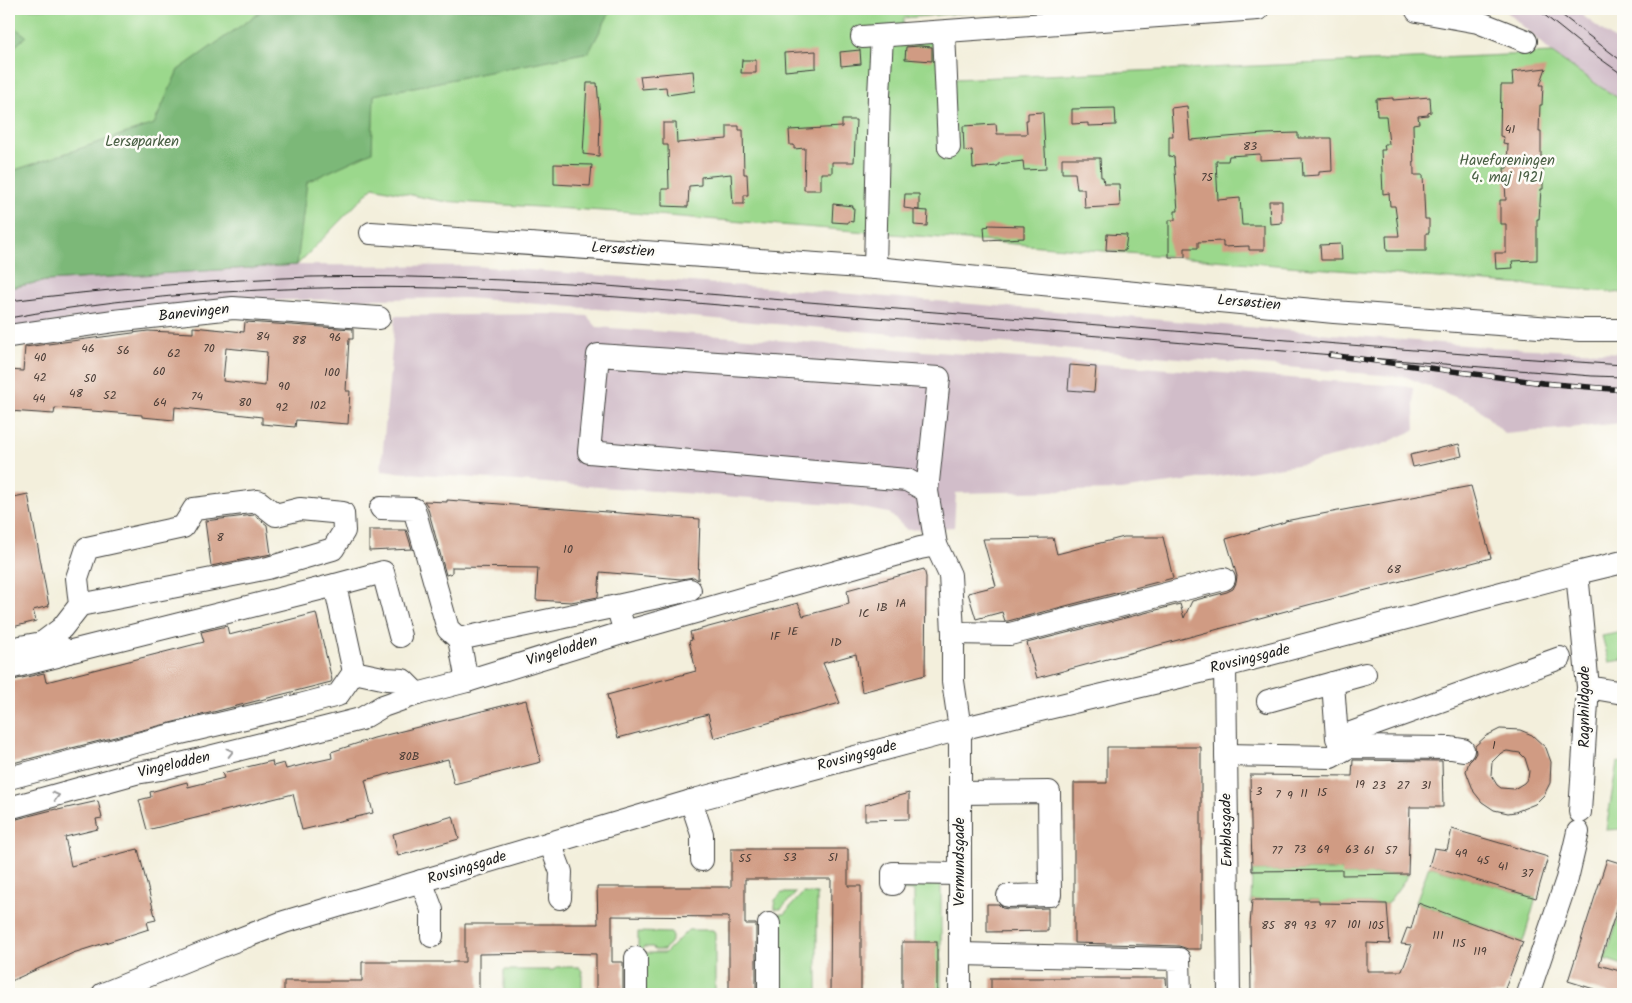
<svg xmlns="http://www.w3.org/2000/svg" width="1632" height="1003" font-family="Kalam,sans-serif">
<style>
.industrial{fill:#d1bdc9}
.green{fill:#9bd88c;stroke:#5c7a54}
.forest{fill:#7cb878;stroke:#4c6a4a}
.building{fill:#d09b83;fill-rule:evenodd}
.lines{fill:none;stroke-linecap:round;stroke-linejoin:round}
.minor-casing{stroke:#3c3c39;stroke-width:24}
.minor{stroke:#fff;stroke-width:22}
.tram{stroke:#1c1c1c;stroke-width:1}
.rail-casing{stroke:#1c1c1c;stroke-width:5.5}
.rail{stroke:#fdfcf7;stroke-width:4;stroke-dasharray:11;stroke-linecap:butt}
.oneway{stroke:#999}
.labels{text-anchor:middle;dominant-baseline:central;stroke-width:5;stroke-linejoin:round;paint-order:stroke}
.number-label{font-size:12px;fill:#493c36}
.park-label{font-size:15px;fill:#485e43;stroke:#fdfcf7}
.street-label{font-size:15px;fill:#1c1c1c;stroke:#fdfcf7}
</style>
<rect width="100%" height="100%" fill="#fdfcf7"/>
<filter id="ink" filterUnits="userSpaceOnUse"><feTurbulence type="fractalNoise" baseFrequency=".02" numOctaves="2"/><feDisplacementMap in="SourceGraphic" scale="10" xChannelSelector="R" yChannelSelector="G"/><feConvolveMatrix kernelMatrix="1 2 1 2 8 2 1 2 1" color-interpolation-filters="sRGB"/></filter>
<filter id="wash" filterUnits="userSpaceOnUse"><feTurbulence type="fractalNoise" baseFrequency=".0096" numOctaves="4" result="noise"/><feDisplacementMap in="SourceGraphic" scale="20" xChannelSelector="R" yChannelSelector="G"/><feGaussianBlur stdDeviation="1.12" result="paint"/><feColorMatrix in="noise" values="0 0 0 0 0 0 0 0 0 0 0 0 0 0 0 0 0 1.4 0 .05"/><feComposite in="paint" operator="in"/></filter>
<g filter="url(#wash)">
<rect width="100%" height="100%" fill="#f3efdc"/>
<g class="industrial">
<path d="M1504 9H1574L1623 46V101L1602 88 1552 53Z"/>
<path d="M297 265 472 266 827 292 1488 347 1623 353V423L1505 434 1475 405 1406 377 466 298 286 300 128 310 9 330V288L46 281Z"/>
<path d="M548 314 587 316 597 327 1413 387 1415 430 1381 445 1304 464 1121 490 956 493 954 527 907 530 889 513 847 505 381 471 395 316Z"/>
</g>
<g class="green">
<path d="M9 9H1007L904 18 901 38 950 34 953 79 1552 53 1602 88 1623 101V293L619 212 441 201 373 187 297 265 46 281 9 288Z"/>
<path d="M1623 632V660L1609 662 1602 636Z"/>
<path d="M1617 762 1623 763V829L1606 830Z"/>
<path d="M1429 866 1536 898 1523 942 1416 902Z"/>
<path d="M1342 870 1343 875 1409 874 1387 904H1319V900H1252L1251 904 1252 871Z"/>
<path d="M902 884H941V994H902V949L937 948V942H914V891L902 890Z"/>
<path d="M782 893H796L781 909H775V900Z"/>
<path d="M803 893 817 894V992H775V914H784Z"/>
<path d="M1623 904V965L1605 959Z"/>
<path d="M688 930H713L715 933V994H643L638 959V932L672 933V940L664 950H654L653 947H643V953H665Z"/>
<path d="M556 967H579L582 971V994H504V970H554Z"/>
</g>
<g class="forest">
<path d="M260 9H618L611 10 589 52 374 95 372 152 307 182 297 265 46 281 9 288V172L154 124 178 70 259 13Z"/>
<path d="M9 23 26 36 9 53Z"/>
</g>
<g id="blocks">
<g class="building">
<path d="M920 46 932 47V61L905 59 906 47Z"/>
<path d="M860 50 861 64 841 66 840 52Z"/>
<path d="M816 51V68L785 71 784 53Z"/>
<path d="M742 60H756V73H741Z"/>
<path d="M1546 68 1540 85H1543L1542 105H1540L1539 131H1541V157H1543V189H1541L1539 219H1537V260L1512 261 1513 268 1496 269 1495 253H1506V224H1500V200H1506L1504 168H1507L1508 144 1503 143 1504 137 1500 136 1501 85H1513L1512 72Z"/>
<path d="M693 71 695 91 667 95 666 87 642 89 640 76Z"/>
<path d="M587 83H597L600 118 599 156 583 154Z"/>
<path d="M1430 97 1431 112 1428 113V115L1418 116 1419 123 1413 124 1414 175H1423L1425 219H1429V233H1426V251H1387L1386 236H1399L1395 206H1390L1389 193 1383 194 1381 150H1385L1384 144H1389L1386 116H1377L1376 99 1393 98V100Z"/>
<path d="M1187 106 1190 140 1264 134 1298 133V138H1331L1332 171 1319 172V175L1303 176 1302 158 1260 160V154L1229 156 1228 161H1216L1218 200 1240 198 1242 225H1264V250H1249V246L1223 247V241L1198 242V248H1185V257H1169V220H1175V211H1178L1174 157 1169 156V136H1173L1171 108Z"/>
<path d="M1115 108 1116 125 1088 126V123L1072 124V109Z"/>
<path d="M1043 112 1046 169 1024 170 1023 161 998 164V166L973 168 972 150 964 151 963 126 996 124 997 134H1027L1026 120H1028V113Z"/>
<path d="M842 120H856L854 162H832V173H821V190H804L805 148 794 149V145H790L789 130 842 127Z"/>
<path d="M663 123H676L677 143 727 139V126H739V130H743L744 174H747L748 195H744V204H733L731 174 701 177V185L689 186 688 207 662 206V189H669L668 145H663Z"/>
<path d="M1062 158H1100L1101 177H1103L1104 184H1119L1120 206 1085 208 1084 189H1077L1075 173H1062Z"/>
<path d="M554 164 592 165 590 186 554 184Z"/>
<path d="M905 194H919V210L904 208Z"/>
<path d="M1269 201H1282V223L1270 224Z"/>
<path d="M833 204 853 206 852 208H854L853 222 848 221V223L832 222Z"/>
<path d="M914 210 928 211 927 226 914 225Z"/>
<path d="M988 225 1024 226V238L985 240 984 227 989 226Z"/>
<path d="M1107 234 1127 235 1125 251 1106 250Z"/>
<path d="M1341 244 1342 260H1321L1320 245Z"/>
<path d="M245 322 353 329V339H349L346 391H350L348 424 296 420 295 427 262 424V417L175 407 174 420 142 417V415L55 408 54 414 9 411V370L23 371 25 347 148 331 193 333V327L244 332ZM226 348 267 352 265 386 223 381Z"/>
<path d="M1070 365 1096 367 1094 392 1068 390Z"/>
<path d="M1459 444 1462 456 1413 467 1410 455Z"/>
<path d="M1471 486 1491 558 1308 605 1037 678 1027 643 1180 604 1184 618 1192 601 1227 592 1233 589 1236 583 1237 576 1226 539 1285 522V521Z"/>
<path d="M28 494 49 606 33 610 36 621 9 628V498Z"/>
<path d="M447 500 700 519 698 580 694 577 681 579 600 572 598 597 571 602 536 600 538 568 452 567V573L446 575 427 505 424 501 447 502Z"/>
<path d="M254 515 267 525 271 554 211 566 205 521Z"/>
<path d="M369 530H406L412 549 369 551Z"/>
<path d="M1124 537H1163L1173 578 1008 621H1005L1002 612 976 619 968 593 996 586 983 539 1053 538 1057 554Z"/>
<path d="M924 569 926 577 925 675 862 692 856 654 823 663 840 703 714 738 708 714 618 738 607 695 696 671 689 641 692 640 690 632 798 603 803 616 849 604 847 590Z"/>
<path d="M316 613 332 680 331 682 9 764V681L44 673 46 682 204 642 201 632 227 626 229 635Z"/>
<path d="M526 700 541 762 454 784 448 759 365 780 373 813 302 830 293 794 147 830 139 800 151 797 150 792 187 782 188 787 224 778 222 773 272 761 273 766 284 763 286 769 314 762 332 758 331 752 374 738Z"/>
<path d="M1500 729 1520 730 1532 735 1546 748 1551 762 1550 783 1544 795 1535 804 1515 812 1508 813 1494 810 1482 802 1474 792 1466 771 1469 762 1473 758 1476 753 1475 746 1486 736ZM1507 751 1520 753 1525 758 1529 771 1528 778 1524 783 1514 789 1501 788 1497 785 1491 775 1492 762 1501 753Z"/>
<path d="M1107 747H1201V949H1188L1179 946 1074 943V783H1107Z"/>
<path d="M1353 760 1442 761 1443 807H1410L1408 874 1342 875V870L1252 871 1250 775 1352 776Z"/>
<path d="M909 793V819L865 820V805Z"/>
<path d="M98 801 102 818 96 819 98 829 65 837 71 866 138 849 156 920 147 922 149 929 73 953 9 982V821L56 809 58 810Z"/>
<path d="M453 816 459 839 398 856 393 834Z"/>
<path d="M1452 829 1548 857 1536 898 1429 866 1434 848 1447 850Z"/>
<path d="M731 849H848V886H861V994H830L831 879H745V924H756V994H729V917L612 916V962H623V994H599V989H596V954L549 953 479 954V994H464V992L365 991V994H284V981H362V962H465V924H598L597 887H731Z"/>
<path d="M1607 859 1623 864V890L1599 965 1623 972V994H1610L1568 981Z"/>
<path d="M1252 900H1319V903L1387 904 1390 944 1367 943V971H1402L1412 945 1401 944 1407 928 1411 929 1418 903 1523 942 1503 994H1251L1250 925Z"/>
<path d="M987 904H998L1002 908 1008 909 1048 908V931L987 932Z"/>
<rect x="902" y="942" width="35" height="52"/>
<path d="M991 978H1166L1167 994H991Z"/>
</g>
</g>
</g>
<g filter="url(#ink)">
<use href="#blocks" fill-opacity="0" stroke="#3c3c39" stroke-width="1"/>
<g class="lines">
<defs>
<g id="minor">
<path d="M1416 9 1417 11 1478 22 1526 41"/>
<path d="M944 32 949 147"/>
<path d="M862 37 1258 9"/>
<path d="M371 233 875 268 1334 312 1580 330H1623"/>
<path d="M875 268 879 95 882 36"/>
<path d="M9 336 114 321 233 308 379 318"/>
<path d="M927 491 939 378 598 355 589 452 907 480 927 491 936 545"/>
<path d="M381 508 414 509 448 629 459 639"/>
<path d="M1577 573 1588 687 1580 812"/>
<path d="M617 606 690 590"/>
<path d="M953 633 1010 634 1224 579"/>
<path d="M400 636 383 572 335 585 354 672 387 679 403 680 417 694"/>
<path d="M42 643 62 628 80 605 268 568 333 549 344 531 343 513 300 509 276 515 258 501 194 509 183 527 87 548 77 578 80 605"/>
<path d="M9 649 42 643 56 644 68 652 335 585"/>
<path d="M1225 666 1229 994"/>
<path d="M9 668 57 656 68 652"/>
<path d="M467 681 459 639 617 606 625 632"/>
<path d="M1333 683 1337 738 1560 658"/>
<path d="M1588 687 1623 693"/>
<path d="M1268 701 1365 674"/>
<path d="M1226 755 1331 757 1349 747 1451 748 1463 750"/>
<path d="M9 778 172 735 300 705 338 695 354 672"/>
<path d="M960 793 1049 792 1050 895 1008 896"/>
<path d="M691 801 702 834V860"/>
<path d="M9 808 136 773 161 769 361 719 383 706 417 694 467 681 625 632 920 548 936 545 950 575 953 633V681L960 729V994"/>
<path d="M550 843 561 872 560 898"/>
<path d="M421 881 432 910V936"/>
<path d="M893 884V873L960 874"/>
<path d="M769 924V994"/>
<path d="M960 954 1179 959 1180 994"/>
<path d="M103 994 211 950 284 922 698 799 960 729 1225 666 1577 573 1623 562"/>
<path d="M636 994V958"/>
<path d="M1528 994 1567 879 1578 832"/>
</g>
</defs>
<use href="#minor" class="minor-casing"/>
<use href="#minor" class="minor"/>
<g class="tram">
<path d="M1537 9 1588 50 1623 75"/>
<path d="M1554 9 1623 62"/>
<path d="M9 301C109 289 210 280 311 277 397 275 483 279 569 283L1489 356 1623 365"/>
<path d="M9 318C150 292 295 285 438 288 576 291 714 305 852 316 1099 336 1345 356 1592 376L1623 377"/>
</g>
<defs>
<path id="rail" d="M1330 355 1543 383 1623 390"/>
</defs>
<use href="#rail" class="rail-casing"/>
<use href="#rail" class="rail"/>
</g>
<defs><path id="oneway-chevron" d="M-2-3.5L2.5 0L-2 3.5" fill="none" stroke-width="1.6" stroke-linecap="round" stroke-linejoin="round" transform="scale(1.25)"/></defs>
<g class="oneway">
<use href="#oneway-chevron" transform="translate(230 752) rotate(-14)"/>
<use href="#oneway-chevron" transform="translate(56 796) rotate(-15)"/>
</g>
</g>
<g class="labels">
<g class="number-label">
<text x="1510" y="129">41</text>
<text x="1250" y="146">83</text>
<text x="1207" y="177">75</text>
<text x="263" y="336">84</text>
<text x="335" y="337">96</text>
<text x="299" y="340">88</text>
<text x="88" y="348">46</text>
<text x="209" y="348">70</text>
<text x="123" y="350">56</text>
<text x="174" y="353">62</text>
<text x="40" y="357">40</text>
<text x="159" y="371">60</text>
<text x="332" y="372">100</text>
<text x="40" y="377">42</text>
<text x="90" y="378">50</text>
<text x="284" y="386">90</text>
<text x="76" y="393">48</text>
<text x="110" y="395">52</text>
<text x="197" y="396">74</text>
<text x="39" y="398">44</text>
<text x="160" y="402">64</text>
<text x="245" y="402">80</text>
<text x="318" y="405">102</text>
<text x="282" y="407">92</text>
<text x="220" y="537">8</text>
<text x="568" y="549">10</text>
<text x="1394" y="569">68</text>
<text x="901" y="603">1A</text>
<text x="882" y="607">1B</text>
<text x="864" y="613">1C</text>
<text x="793" y="631">1E</text>
<text x="775" y="636">1F</text>
<text x="836" y="642">1D</text>
<text x="1494" y="745">1</text>
<text x="409" y="756">80B</text>
<text x="1360" y="784">19</text>
<text x="1379" y="785">23</text>
<text x="1403" y="785">27</text>
<text x="1426" y="785">31</text>
<text x="1259" y="791">3</text>
<text x="1322" y="792">15</text>
<text x="1304" y="793">11</text>
<text x="1278" y="794">7</text>
<text x="1290" y="795">9</text>
<text x="1300" y="849">73</text>
<text x="1323" y="849">69</text>
<text x="1352" y="849">63</text>
<text x="1277" y="850">77</text>
<text x="1369" y="850">61</text>
<text x="1391" y="850">57</text>
<text x="1461" y="853">49</text>
<text x="790" y="857">53</text>
<text x="833" y="857">51</text>
<text x="745" y="858">55</text>
<text x="1483" y="860">45</text>
<text x="1503" y="866">41</text>
<text x="1527" y="873">37</text>
<text x="1330" y="924">97</text>
<text x="1354" y="924">101</text>
<text x="1268" y="925">85</text>
<text x="1290" y="925">89</text>
<text x="1310" y="925">93</text>
<text x="1376" y="925">105</text>
<text x="1438" y="935">111</text>
<text x="1459" y="943">115</text>
<text x="1480" y="951">119</text>
</g>
<g class="park-label">
<text x="142" y="142">Lersøparken</text>
<text x="1507" y="161">Haveforeningen<tspan x="1507" dy="17">4. maj 1921</tspan></text>
</g>
<g class="street-label">
<text transform="translate(623 250) rotate(4)">Lersøstien</text>
<text transform="translate(1249 303) rotate(5)">Lersøstien</text>
<text transform="translate(194 313) rotate(-6)">Banevingen</text>
<text transform="translate(562 651) rotate(-17)">Vingelodden</text>
<text transform="translate(1250 659) rotate(-14)">Rovsingsgade</text>
<text transform="translate(1585 707) rotate(-90)">Ragnhildgade</text>
<text transform="translate(857 756) rotate(-15)">Rovsingsgade</text>
<text transform="translate(174 765) rotate(-13)">Vingelodden</text>
<text transform="translate(1227 830) rotate(-91)">Emblasgade</text>
<text transform="translate(960 862) rotate(-90)">Vermundsgade</text>
<text transform="translate(467 868) rotate(-17)">Rovsingsgade</text>
</g>
</g>
<rect width="1632" height="1003" fill="none" stroke="#fdfcf7" stroke-width="30"/>
</svg>
